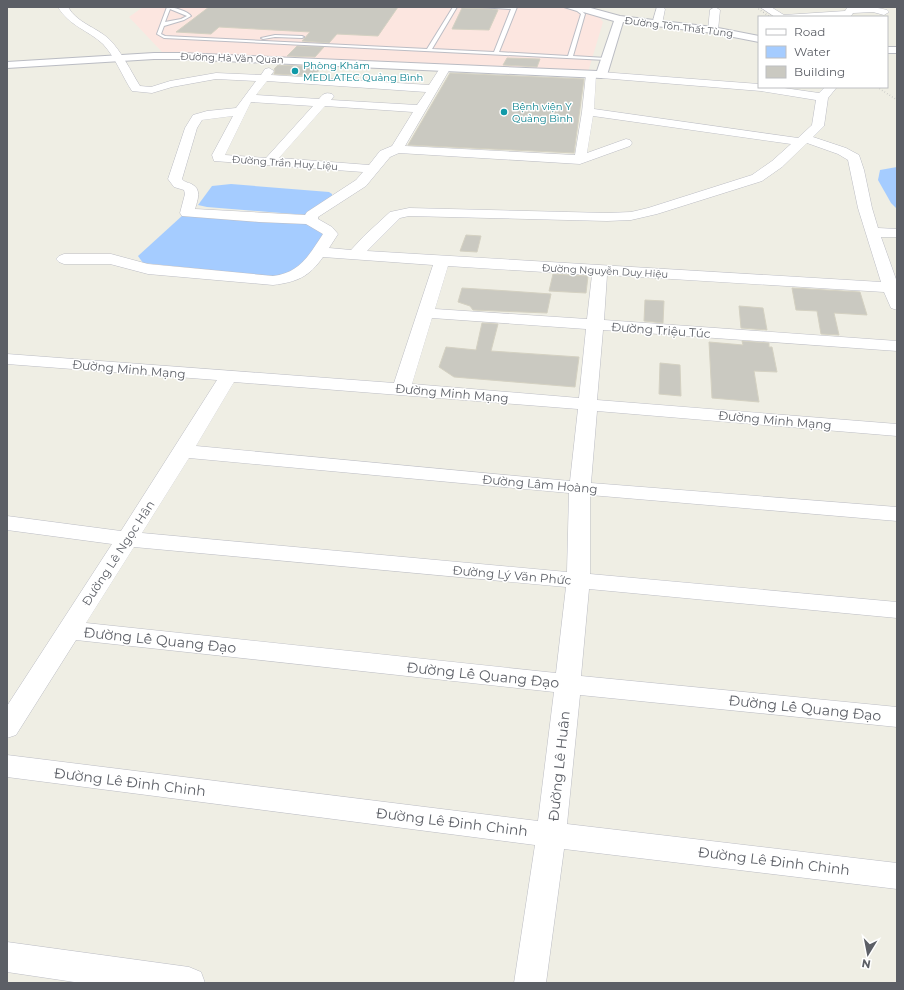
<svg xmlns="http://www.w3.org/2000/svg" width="904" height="990" font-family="Montserrat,sans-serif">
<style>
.medical{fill:#fce6e0}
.water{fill:#a5ccff}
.building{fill:#cac9c1;stroke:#d4d1c2}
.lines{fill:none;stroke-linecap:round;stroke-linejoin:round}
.lane-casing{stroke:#bcbdc4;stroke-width:2}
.street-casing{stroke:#bcbdc4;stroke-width:1}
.secondary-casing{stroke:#babcc3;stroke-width:2}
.lane{fill:#fff;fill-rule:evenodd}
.street{fill:#fff;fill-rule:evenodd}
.secondary{fill:#fff;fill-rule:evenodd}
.rail{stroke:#b7b8b9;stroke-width:1.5;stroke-dasharray:0.5 2.5;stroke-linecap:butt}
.culture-dot{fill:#0f9aa8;stroke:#fff;stroke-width:1.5}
.labels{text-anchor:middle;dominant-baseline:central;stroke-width:3;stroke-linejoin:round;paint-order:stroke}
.far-street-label{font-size:10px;fill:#5c5f66;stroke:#fff}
.far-culture-label{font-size:10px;fill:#0d838f;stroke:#fff;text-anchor:start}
.street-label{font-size:12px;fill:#5c5f66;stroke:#fff}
.near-street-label{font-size:14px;fill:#5c5f66;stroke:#fff}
</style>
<rect width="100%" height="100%" fill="#efeee4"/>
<path class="medical" d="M143 7H567L599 17 603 22 588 72 162 52 129 17Z"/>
<g class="water">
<path d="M897 167V209L891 203 878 180 880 170Z"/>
<path d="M231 184 329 192 332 194V196L306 215 207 207 198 205 212 186Z"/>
<path d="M183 215 310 223 328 233 295 272 277 277 143 263 138 256Z"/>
</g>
<g class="building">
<path d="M209 7 260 8 398 7 378 36 337 34 329 43 302 41 310 32 219 27 211 34 176 32Z"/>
<path d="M462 8 492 9 498 10 489 30 452 29Z"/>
<path d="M297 46 324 47 315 57 287 56Z"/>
<path d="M507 58 540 59 537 67 503 65Z"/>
<path d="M278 65 322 67 314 76 274 74 275 71 274 69Z"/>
<path d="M450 73 584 79 574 153 408 145Z"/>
<path d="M466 235 481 236 477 252 460 251Z"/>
<path d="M553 274 588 276 586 293 549 291Z"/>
<path d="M462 288 509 291 551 294 547 313 473 310 470 306 458 302Z"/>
<path d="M792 288 860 292 867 315 834 313 839 335 821 334 817 311 796 310Z"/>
<path d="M645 300 664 301 663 323 644 321Z"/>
<path d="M739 306 763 308 767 330 741 328Z"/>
<path d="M482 323 498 324 491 351 579 357 575 387 454 377 439 367 446 347 476 350Z"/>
<path d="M742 341 769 343V347H772L777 372 754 371 759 402 712 398 709 342 743 345Z"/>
<path d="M660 363 680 365 681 396 659 394Z"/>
</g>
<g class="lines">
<defs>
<g id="lane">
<path d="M167 7C173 7 188 11 191 16L184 20 164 26 161 34 165 36 427 49 453 7H457L432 49 494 52 511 9 479 7H517L499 52 568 56 581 14 577 11 564 7C573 7 579 7 585 14L573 56 606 58 608 59 606 60 164 38 157 34ZM170 9 187 16 181 19 165 22Z"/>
<path d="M275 35 302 36 304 37 302 38 275 37 263 39 261 38Z"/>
</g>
<g id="street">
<path d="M58 7H68C77 23 96 27 109 39 122 52 130 70 140 86L151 87 170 81 216 73 261 75 265 69 269 68 274 71 271 75 429 85 442 65H450L451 67 405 146 575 155 582 112 586 74 591 71 596 74 601 72 759 84V87H777L819 93 825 87H837L828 98 824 126 813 137 846 148 859 155 864 170 872 208 878 228 897 229V237H881L897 282V310L891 308 884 292 607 275 604 320 897 341V351L603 330 597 400 897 424V436L597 411 591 483 897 507V521L590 495V574L897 602V618L589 589 581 676 897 707V727L580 695 567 824 897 863V889L564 849 546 983H514L535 845 7 777V755L538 821 554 692 76 640 16 735 7 738V706L112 544 7 530V516L121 531 217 380 7 364V354L394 383 433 265 323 257C309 277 297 282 273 285L148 274 110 264H64L59 262 56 259 59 256 64 254H111L148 264 273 276C300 273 309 255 323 234L306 224 259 222 182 216 180 213 185 194 184 190 174 187 168 179 185 128 193 115 207 111 236 108 256 81 216 79 172 87 152 93 132 91C122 76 116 58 103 44 88 30 69 26 58 7ZM596 76 601 78 761 91 816 100 812 125 798 138 594 109ZM267 81 426 92 417 105 331 100 334 96 332 94C325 92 323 94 319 99L256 95ZM251 102 313 106 266 158 225 155ZM325 106 413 112 392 146 380 151 369 165 279 158ZM233 116 212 155 214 161 363 172 356 180 307 212 305 215 195 209C197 202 202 190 193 185 189 182 185 183 182 179L197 128 202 120ZM593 116 791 144 772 161 752 175 648 208 631 212 607 213 409 208 390 212 364 236 351 250 329 248 338 234 332 227 318 219V217L366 186 390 157 399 153 580 164 630 146 632 143 630 140 626 139 587 153ZM807 143 838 154 848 160 858 208 881 282 367 251 400 218 409 216 607 221 631 220 657 214 762 181 782 167ZM448 266 592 275 587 319 435 309ZM432 318 586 329 579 398 412 384ZM234 382 578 409 570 481 196 446ZM189 458 569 493 567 572 142 533ZM134 547 566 587 556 673 86 623Z"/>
<path d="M657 7H663L665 9 662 24 657 27 652 24Z"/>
<path d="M715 7 720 10 718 30 713 33 708 30 710 10Z"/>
<path d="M760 7H771L784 15 845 11 847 8C860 5 875 7 887 10L889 12 884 15 873 12 853 13 851 16 844 17H775Z"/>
<path d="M7 942 189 967 201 972 205 983H81L7 972Z"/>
</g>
<g id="secondary">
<path d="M571 7H587L620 16 713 27 759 36V42L713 33 623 22 607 75 605 77 601 78 181 59H154L7 68V62L154 53H181L597 71 614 21 573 9Z"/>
<rect x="887" y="47" width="10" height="6"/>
</g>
</defs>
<use href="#lane" class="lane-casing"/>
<use href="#street" class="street-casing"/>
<use href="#secondary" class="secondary-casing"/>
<use href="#lane" class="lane"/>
<use href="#street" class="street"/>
<use href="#secondary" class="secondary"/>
<g class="rail">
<path d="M756 7 770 17"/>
<path d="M877 87 897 100"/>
</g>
</g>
<g class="culture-dot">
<circle cx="295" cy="71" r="4"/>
<circle cx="504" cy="112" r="4"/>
</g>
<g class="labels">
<g class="far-street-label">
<text transform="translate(679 27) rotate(7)">Đường Tôn Thất Tùng</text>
<text transform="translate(232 58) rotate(2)">Đường Hà Văn Quan</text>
<text transform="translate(285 163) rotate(4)">Đường Trần Huy Liệu</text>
<text transform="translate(605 271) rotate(3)">Đường Nguyễn Duy Hiệu</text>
</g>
<g class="far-culture-label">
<text x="303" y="65">Phòng Khám<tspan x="303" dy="12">MEDLATEC Quảng Bình</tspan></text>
<text x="512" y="106">Bệnh viện Y<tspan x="512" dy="12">Quảng Bình</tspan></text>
</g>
<g class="street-label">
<text transform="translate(661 330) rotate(4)">Đường Triệu Túc</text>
<text transform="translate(129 369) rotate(5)">Đường Minh Mạng</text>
<text transform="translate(452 393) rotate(5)">Đường Minh Mạng</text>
<text transform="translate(775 420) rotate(5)">Đường Minh Mạng</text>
<text transform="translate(540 484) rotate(5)">Đường Lâm Hoàng</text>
<text transform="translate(118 553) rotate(-57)">Đường Lê Ngọc Hân</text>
<text transform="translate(512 575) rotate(5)">Đường Lý Văn Phức</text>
</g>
<g class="near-street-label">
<text transform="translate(160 640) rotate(6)">Đường Lê Quang Đạo</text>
<text transform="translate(483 675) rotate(6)">Đường Lê Quang Đạo</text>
<text transform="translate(805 708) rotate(6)">Đường Lê Quang Đạo</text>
<text transform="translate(559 766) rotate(-84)">Đường Lê Huân</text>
<text transform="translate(130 782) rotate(7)">Đường Lê Đinh Chinh</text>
<text transform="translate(452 822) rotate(7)">Đường Lê Đinh Chinh</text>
<text transform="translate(774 861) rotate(7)">Đường Lê Đinh Chinh</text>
</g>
</g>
<rect width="904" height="990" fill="none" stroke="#5c5f66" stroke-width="16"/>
<rect x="758" y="16" width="130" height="72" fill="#ffffff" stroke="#bebfc2"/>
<rect x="766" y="29" width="20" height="6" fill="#ffffff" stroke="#bebfc2"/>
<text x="794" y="36" font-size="12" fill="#5c5f66">Road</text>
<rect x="766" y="46" width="20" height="12" fill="#a5ccff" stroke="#bebfc2"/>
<text x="794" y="56" font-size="12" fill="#5c5f66">Water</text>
<rect x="766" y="66" width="20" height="12" fill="#cac9c1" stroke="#bebfc2"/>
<text x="794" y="76" font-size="12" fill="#5c5f66">Building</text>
<g transform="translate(868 954) rotate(190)" stroke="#ffffff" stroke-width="3" paint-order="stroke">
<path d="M0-3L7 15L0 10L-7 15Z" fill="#5c5f66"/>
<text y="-6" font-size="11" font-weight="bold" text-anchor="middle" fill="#5c5f66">N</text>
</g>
</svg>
